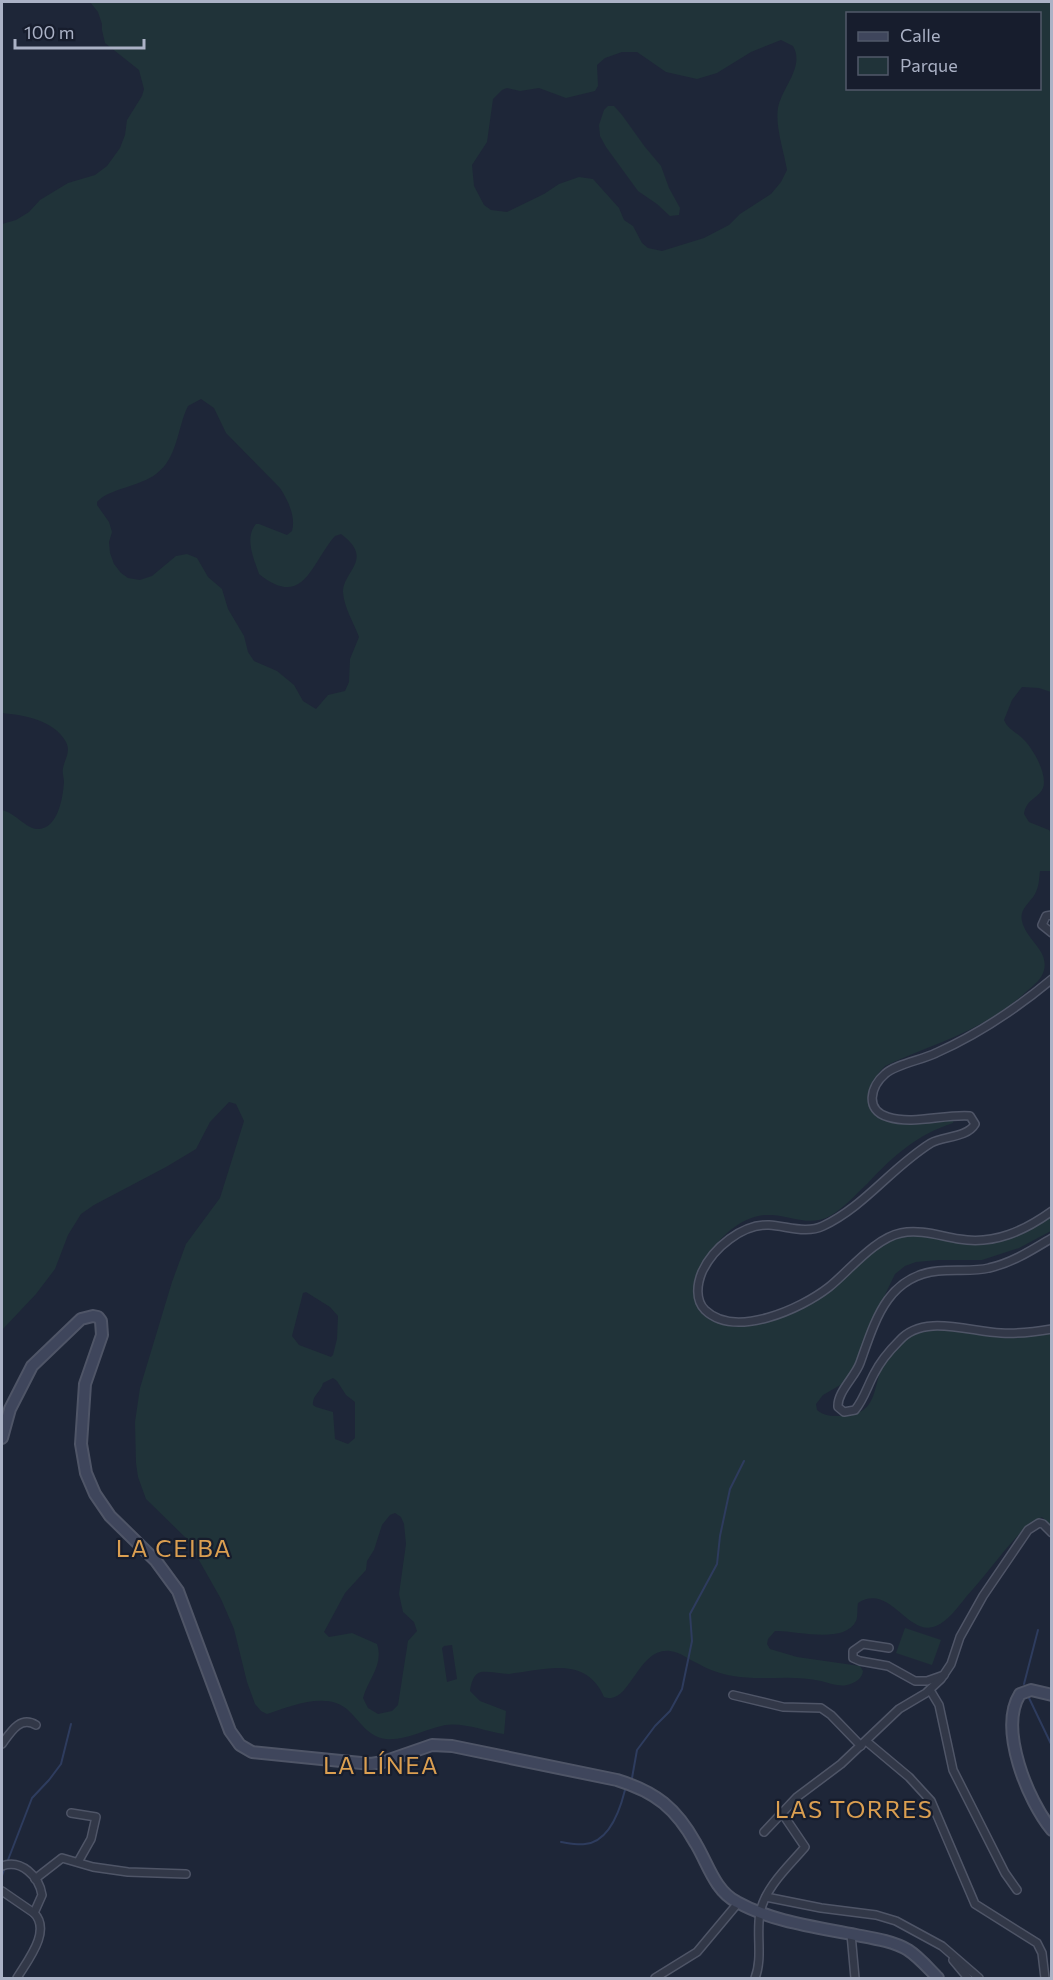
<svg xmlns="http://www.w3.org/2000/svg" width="1053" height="1980" font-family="Commissioner,sans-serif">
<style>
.green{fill:#203339;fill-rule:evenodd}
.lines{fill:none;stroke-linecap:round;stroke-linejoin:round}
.stream{stroke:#2e3c5e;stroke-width:2}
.street-casing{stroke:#4f5567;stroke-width:10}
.secondary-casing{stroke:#4f5567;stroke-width:14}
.street{stroke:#323848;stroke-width:7}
.secondary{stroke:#3f465c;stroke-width:10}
.labels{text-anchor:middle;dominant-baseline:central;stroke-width:4.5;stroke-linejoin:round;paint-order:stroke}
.neighbourhood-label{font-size:24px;letter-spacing:1.5px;fill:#db9f51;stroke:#171d2d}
</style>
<rect width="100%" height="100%" fill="#1e2638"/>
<g class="green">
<path d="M90 2H1051V692L1039 688 1022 687 1012 700 1004 720C1008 729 1014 731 1021 737 1032 746 1048 774 1043 788 1038 799 1026 799 1024 814L1029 822 1049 830 1051 833V871H1040C1039 879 1039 887 1035 894 1030 903 1019 909 1022 921 1026 940 1049 950 1044 970 1042 979 1034 985 1027 991 984 1031 937 1042 885 1066 875 1075 873 1084 871 1097L878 1109 893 1116 937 1115 954 1118 953 1123C918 1134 893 1156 868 1183 856 1194 844 1208 830 1216 810 1227 792 1216 772 1215 745 1213 719 1236 707 1259 701 1269 701 1287 699 1299 704 1306 710 1315 717 1320 750 1346 829 1290 854 1269 870 1256 882 1234 903 1229 915 1226 927 1230 939 1233 995 1248 1005 1248 1051 1212V1231L1019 1248 982 1260H939L916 1262 905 1266 895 1274 869 1328 853 1371 842 1384 823 1395 816 1404 817 1410C824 1416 831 1416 840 1416 875 1415 872 1396 881 1369 885 1359 891 1349 896 1339L937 1324 954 1323 999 1331 1051 1327V1526L1042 1517 1030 1523C1007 1545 988 1573 966 1597 958 1607 948 1621 936 1626 908 1638 890 1582 858 1603 857 1608 858 1617 856 1621 844 1645 795 1630 775 1631L768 1639 767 1644 770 1649 797 1657 860 1666 863 1671C862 1679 855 1683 847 1685 838 1687 830 1683 821 1681 793 1674 762 1681 733 1676 722 1674 709 1670 699 1664 689 1660 681 1652 670 1651 637 1647 630 1707 604 1697 586 1655 544 1670 509 1674 500 1674 489 1671 481 1672 473 1674 471 1684 470 1691L480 1701 506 1711 504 1734C485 1731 463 1722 445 1725 426 1729 405 1741 386 1739 369 1737 361 1723 350 1712 329 1690 292 1706 267 1714L261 1711 255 1704 247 1682 234 1629 221 1599 187 1539 146 1499 138 1477 136 1463 135 1422 140 1388 172 1282 186 1244 220 1198 244 1121 236 1104 229 1102 210 1122 196 1149 166 1167 94 1205 81 1214 68 1235 55 1269 36 1294 2 1330V810C15 813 27 829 37 829 58 830 63 797 64 782 64 777 62 773 63 768 65 758 71 752 66 742 54 720 24 715 2 713V224L16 220 29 212 40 200 68 183 95 175 107 166 120 148 125 135 127 120 142 96 144 89 139 70 105 43 102 30V24L98 12ZM848 14H1040V88H848ZM781 40 793 46C805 67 782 87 778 108 775 127 784 151 787 170L781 182 771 194 740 214 729 225 704 238 662 251 648 248 642 243 633 226 624 220 619 208 593 179 579 177 559 184 544 194 507 212 491 210 484 205 474 186 472 165 487 142 493 99 502 90 507 88 520 91 539 88 566 98 595 91 598 86 597 65 605 58 622 52H637L666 72 697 79 717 73 751 52ZM201 399 214 408 226 433 280 488C288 500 296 517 292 531L287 535 259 524H256C244 538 254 559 259 574 304 610 311 563 335 536L341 534C375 559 343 571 343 592 344 608 354 623 359 637L350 659 349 682 345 691 328 695 316 709 303 701 294 685 277 671 254 661 248 652 244 636 228 609 222 589 208 577 197 558 187 554 176 556 152 576 140 580 128 578 121 573 114 564 110 553 109 542 112 532 109 522 97 505V502C108 489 141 486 156 474 178 458 177 428 188 406ZM306 1292 330 1307 338 1316 337 1339 333 1355 331 1357 299 1345 292 1336 303 1293ZM333 1378 337 1381 346 1395 355 1402V1438L348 1444 335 1439 333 1412 316 1407 313 1405C312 1395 321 1392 323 1383ZM395 1513 401 1517 404 1524 406 1544 399 1594 403 1612 414 1622 417 1631 408 1641 398 1705 392 1711 378 1714 368 1708 363 1698C368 1679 384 1665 377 1644L352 1633 329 1637 324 1632 345 1593 366 1570 367 1561 374 1550 382 1525 390 1515ZM452 1645 457 1679 447 1682 442 1648 444 1646Z"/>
<path d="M608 106H614L622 115 645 147 661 166 669 188 680 208 679 215 670 216 657 204 638 191 606 147 600 136 599 125 604 110Z"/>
<path d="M905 1628 941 1640 932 1665 896 1653Z"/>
</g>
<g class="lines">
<g class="stream">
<path d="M1024 1684 1038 1630"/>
<path d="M1029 1698 1052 1746"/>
<path d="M632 1778 637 1750 655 1726 670 1711 682 1689 692 1641 690 1614 717 1564 720 1536 730 1489 744 1461"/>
<path d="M561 1842C568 1843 577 1845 585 1844 609 1842 620 1810 625 1790"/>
<path d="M8 1860 32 1798 49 1780 61 1764 71 1724"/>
<path d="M2 1876 4 1870"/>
</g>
<defs>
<g id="street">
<path d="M1052 915 1046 916 1042 925 1052 933"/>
<path d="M1052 979C1016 1009 979 1034 936 1053 922 1060 896 1064 885 1074 871 1086 864 1110 888 1117 913 1125 944 1114 970 1116L975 1124C967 1138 943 1136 931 1143 892 1167 864 1207 823 1226 806 1234 787 1226 769 1225 742 1224 713 1248 702 1272 697 1284 695 1300 705 1310 735 1339 801 1309 829 1287 849 1271 875 1238 901 1233 920 1229 940 1236 959 1239 994 1245 1024 1231 1052 1211"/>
<path d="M1052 1238C1032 1250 1012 1263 989 1268 973 1272 955 1269 938 1271 887 1276 875 1321 860 1363 855 1377 837 1392 838 1407L844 1412 855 1410C864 1399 867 1387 874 1374 880 1362 889 1351 899 1341 923 1313 970 1332 1001 1333 1018 1334 1035 1332 1052 1329"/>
<path d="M889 1648 863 1644 853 1651V1658L860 1661 888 1666 915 1681H927L944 1675"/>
<path d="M930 1690 939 1705 953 1770 1005 1873 1017 1890"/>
<path d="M733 1695 783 1707 821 1708 831 1715 861 1746"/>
<path d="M866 1741 909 1777 931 1801 975 1904 1037 1943 1042 1953 1045 1978"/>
<path d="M2 1744C10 1733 20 1715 36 1725"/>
<path d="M71 1813 96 1817 91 1839 78 1862"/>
<path d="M764 1832 797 1797 841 1764 899 1709 926 1693 941 1679 951 1664 960 1637 983 1596 1028 1530 1039 1523 1043 1524 1052 1533"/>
<path d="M2 1866C21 1859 39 1876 42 1895L34 1913"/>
<path d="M35 1879 62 1858 93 1867 128 1872 186 1874"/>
<path d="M2 1891 34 1913C52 1931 27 1961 17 1978"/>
<path d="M766 1897 821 1908 876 1915 896 1921 942 1946 979 1978"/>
<path d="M851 1934 855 1978"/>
<path d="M953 1960 968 1978"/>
<path d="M655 1978 697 1952 738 1903"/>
<path d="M755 1978C763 1958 756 1934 760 1913 765 1887 789 1866 805 1847L782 1813"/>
</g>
<g id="secondary">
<path d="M2 1438 10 1409 32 1366 81 1319 93 1316 98 1317 101 1321 102 1335 85 1384 81 1444 86 1473 95 1494 110 1516 156 1561 178 1591 230 1731 240 1745 252 1752 371 1764 383 1762 432 1745 452 1746 617 1780C656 1792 676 1808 696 1844 708 1864 715 1891 737 1902 773 1922 816 1927 856 1935 872 1938 893 1941 908 1950 919 1957 929 1969 938 1978"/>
<path d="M1052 1695 1031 1690 1020 1694C998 1729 1028 1801 1052 1830"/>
</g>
</defs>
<use href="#street" class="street-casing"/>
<use href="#secondary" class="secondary-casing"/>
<use href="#street" class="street"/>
<use href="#secondary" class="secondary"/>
</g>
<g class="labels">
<g class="neighbourhood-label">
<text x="174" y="1547">LA CEIBA</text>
<text x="381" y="1764">LA LÍNEA</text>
<text x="854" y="1808">LAS TORRES</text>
</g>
</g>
<rect width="1053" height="1980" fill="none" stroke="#abb2c6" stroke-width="6"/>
<rect x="846" y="12" width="195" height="78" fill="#171d2d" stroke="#52596a" stroke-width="1.5"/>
<rect x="858" y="32" width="30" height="9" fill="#3f465c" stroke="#52596a" stroke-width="1.5"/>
<text x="900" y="42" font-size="18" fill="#abb2c6">Calle</text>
<rect x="858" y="57" width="30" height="18" fill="#203339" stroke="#52596a" stroke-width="1.5"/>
<text x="900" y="72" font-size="18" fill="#abb2c6">Parque</text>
<path d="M15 39v9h129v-9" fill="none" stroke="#abb2c6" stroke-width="3"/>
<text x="24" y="39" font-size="18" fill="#abb2c6" stroke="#171d2d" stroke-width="4.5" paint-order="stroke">100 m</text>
</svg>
